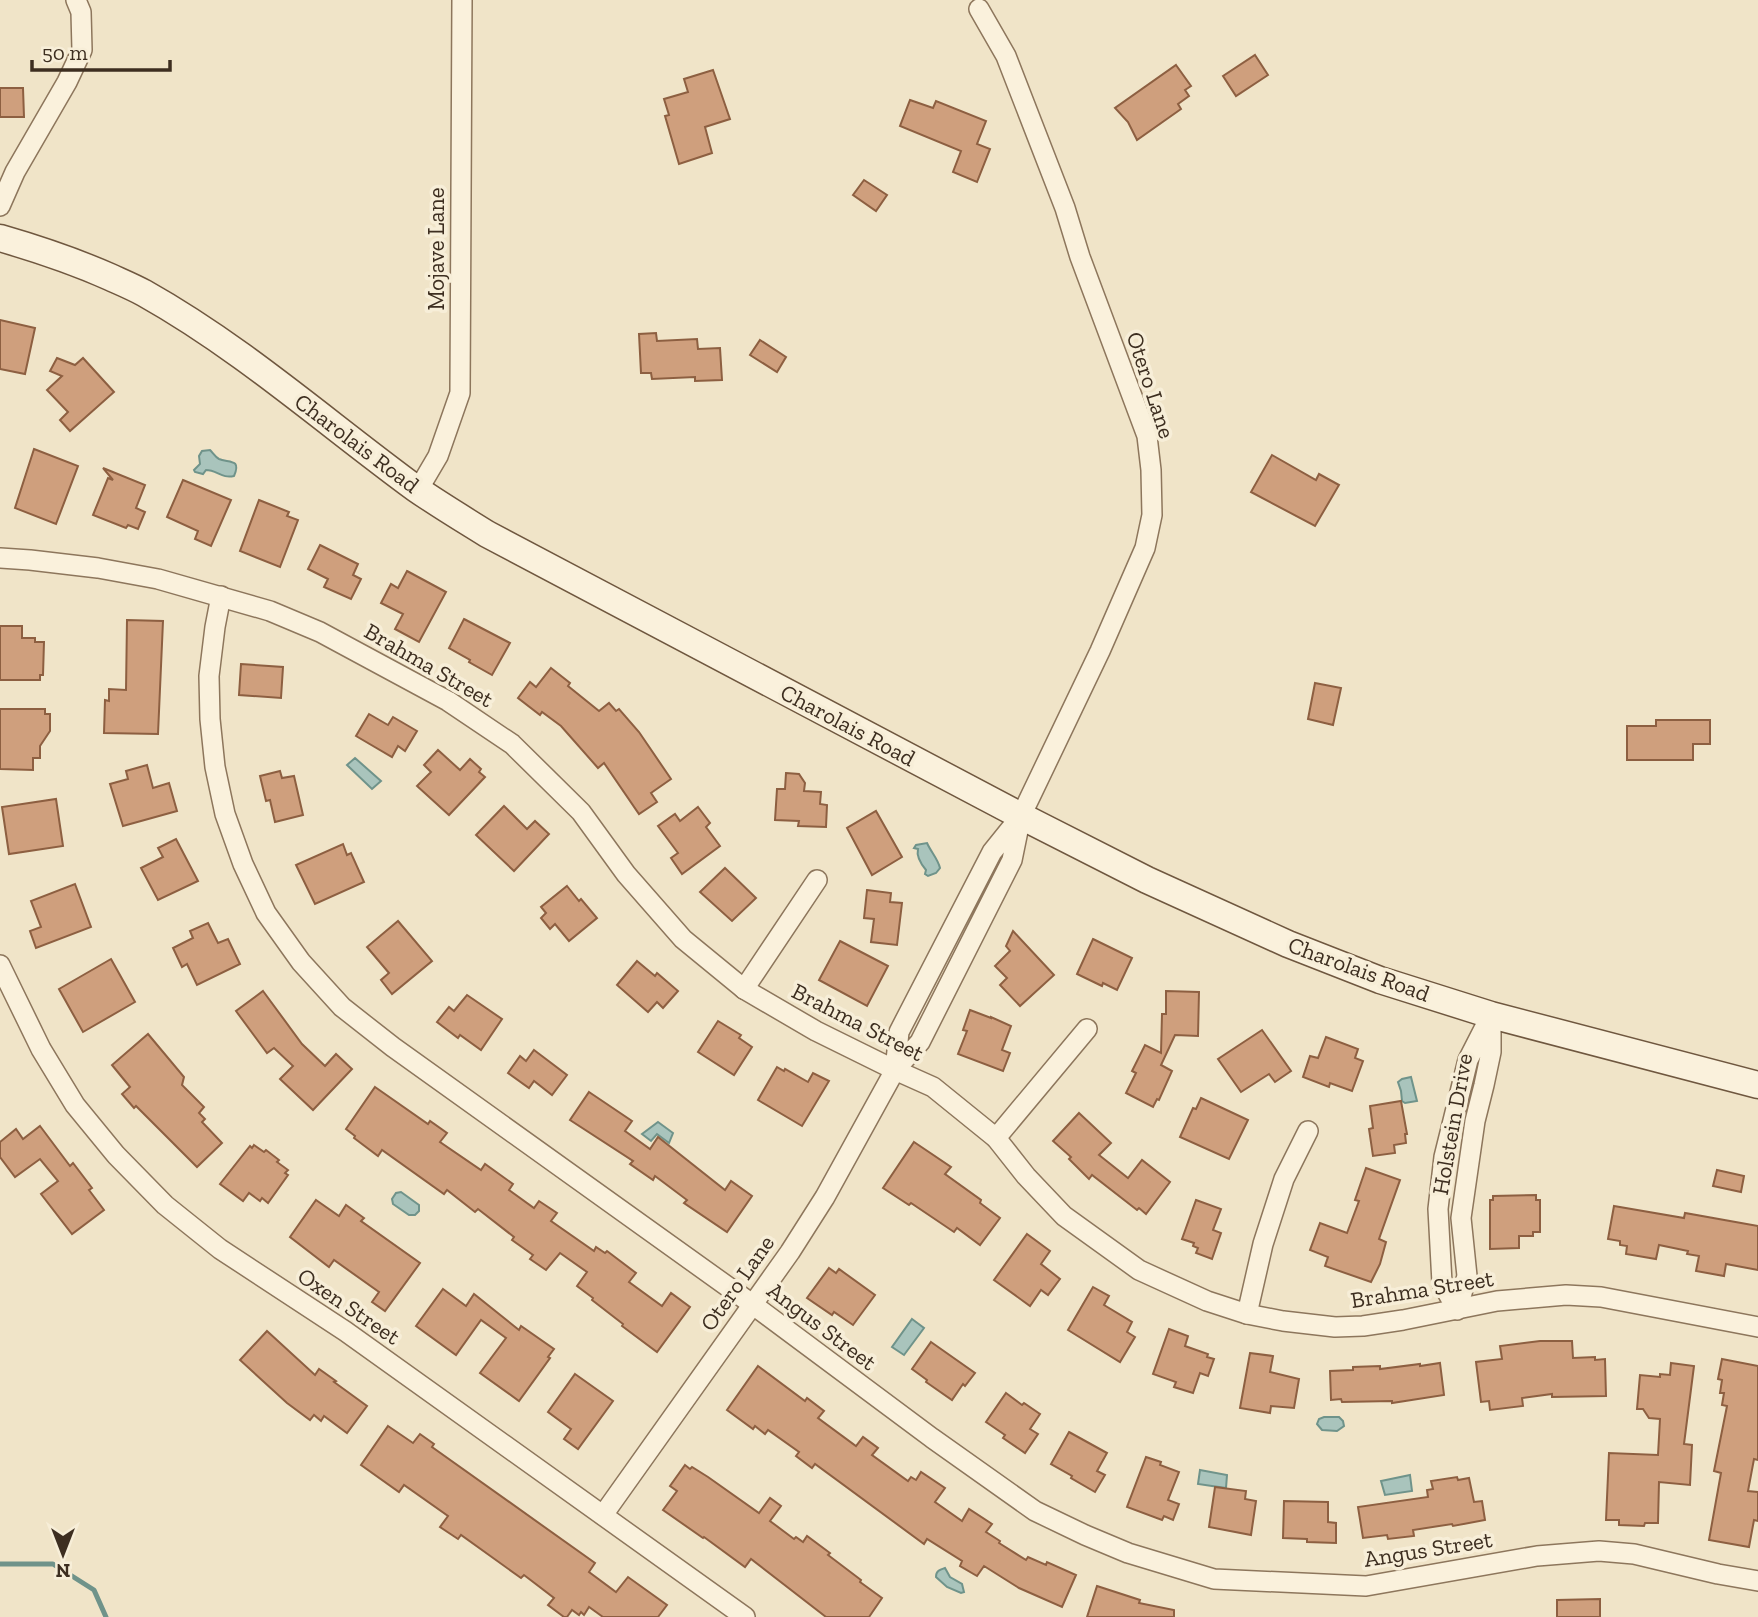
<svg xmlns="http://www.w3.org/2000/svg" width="1758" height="1617" font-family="'Zilla Slab',serif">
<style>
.water{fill:#a9c4bc;stroke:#6f938a;stroke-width:2}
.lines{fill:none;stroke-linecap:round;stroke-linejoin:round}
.stream{stroke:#6f938a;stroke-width:5}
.building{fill:#cf9f7d;stroke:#8d5f41;stroke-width:2}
.street-casing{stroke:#8d765c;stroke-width:22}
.secondary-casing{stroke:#6f573f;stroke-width:29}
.street{stroke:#faf1dc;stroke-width:19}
.secondary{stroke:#faf1dc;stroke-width:26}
.labels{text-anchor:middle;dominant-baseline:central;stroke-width:7;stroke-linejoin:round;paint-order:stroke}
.street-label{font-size:23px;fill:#3d2e20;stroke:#f7eed8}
</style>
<rect width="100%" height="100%" fill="#f0e4c8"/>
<g class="water">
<path d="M210 450C213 453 215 457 219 459 228 463 242 458 234 476 222 479 217 470 206 470L203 474 195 472 194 470 200 464 199 456 202 451Z"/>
<path d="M355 758 381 781 372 789 347 765Z"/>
<path d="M927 843C931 852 938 859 940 868L936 873 928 876 925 874 926 870C921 864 916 857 918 849L914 848 916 845Z"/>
<path d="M1411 1077 1417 1101 1405 1103 1402 1101 1401 1091 1398 1082 1402 1079Z"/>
<path d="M658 1122 673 1133 669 1143 657 1134 651 1141 642 1134Z"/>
<path d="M401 1192 419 1205V1211L415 1215H409L393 1204 392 1199 396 1193Z"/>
<path d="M912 1319 924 1328 904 1355 892 1347Z"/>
<path d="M1324 1417H1339L1343 1421 1344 1426 1337 1431 1322 1430 1317 1424 1319 1419Z"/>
<path d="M1200 1470 1227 1475 1226 1488 1198 1484Z"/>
<path d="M1410 1475 1412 1491 1385 1495 1381 1481Z"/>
<path d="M945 1568 950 1577 962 1584 964 1592 961 1593 947 1587 936 1577C936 1571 939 1570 945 1568Z"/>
</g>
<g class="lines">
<path class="stream" d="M0 1564H53L94 1590 106 1617"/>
</g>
<g class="building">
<path d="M1255 55 1268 75 1236 96 1223 76Z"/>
<path d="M1176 65 1191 86 1185 90 1189 96 1178 104 1181 109 1137 140 1128 122 1115 108Z"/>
<path d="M713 70 730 119 705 127 712 153 679 164 665 116 669 115 664 99 688 92 684 79Z"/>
<path d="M0 88H23L24 117H0Z"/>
<path d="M910 100 933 108 936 101 986 121 977 144 990 149 977 182 953 172 961 151 900 126Z"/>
<path d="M864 180 887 195 876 211 853 195Z"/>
<path d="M0 320 35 328 25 374 0 369Z"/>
<path d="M656 333 657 341 697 339 698 349 720 348 722 380 695 381V377L652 379 651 373H641L639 334Z"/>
<path d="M760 340 786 357 777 372 750 355Z"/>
<path d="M57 358 75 365 83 358 114 392 70 431 60 420 68 412 47 390 62 376 50 371Z"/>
<path d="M34 449 78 466 56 524 15 508Z"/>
<path d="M1272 455 1316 480 1319 474 1339 485 1315 526 1251 492Z"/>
<path d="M103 468 145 485 136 508 145 512 138 529 128 525 126 528 93 515 108 478 113 480Z"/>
<path d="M183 480 231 500 211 546 195 539 198 531 167 517Z"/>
<path d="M259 500 289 512 287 516 298 520 280 567 240 551Z"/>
<path d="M320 545 358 564 353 575 361 579 351 599 324 587 328 579 308 569Z"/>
<path d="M407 571 446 592 419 642 395 629 403 614 381 603 391 584 398 588Z"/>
<path d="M464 619 510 643 492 675 469 662 470 660 449 648Z"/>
<path d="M127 620 163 621 158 734 104 733 105 700 109 701V689L126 690Z"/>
<path d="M0 626H22V638H35V642H44L43 675H40V680H0Z"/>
<path d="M241 664 283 667 281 698 239 695Z"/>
<path d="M551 668 570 683 568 686 599 711 609 703 616 711 619 709 639 732 671 779 651 793 657 802 639 814 604 763 598 768 561 726 542 712 540 715 518 698 530 682 536 687Z"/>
<path d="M1315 683 1341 688 1333 725 1308 719Z"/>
<path d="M0 709H45V714H50V731L40 746V758H33V770L0 769Z"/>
<path d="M369 714 388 725 393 717 417 731 405 751 398 746 392 757 356 736Z"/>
<path d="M1656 720H1710V744H1693V760H1627V726H1656Z"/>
<path d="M438 750 460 770 470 759 481 769 479 772 485 777 449 815 417 786 431 772 424 765Z"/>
<path d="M147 765 153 788 169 783 177 811 123 826 110 784 128 779 126 771Z"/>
<path d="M280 771 282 778 294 776 303 815 275 822 270 800 266 801 260 776Z"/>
<path d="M786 773 799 774 805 783 804 791 821 792 820 804 827 805 826 827 798 826 799 821 775 820 777 789H785Z"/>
<path d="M56 799 63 846 9 854 2 807Z"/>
<path d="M504 806 527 829 535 821 549 834 514 871 476 835Z"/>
<path d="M698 807 710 823 706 827 720 846 682 874 671 858 678 853 658 826 675 814 680 821Z"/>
<path d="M876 811 902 857 872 875 847 828Z"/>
<path d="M176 839 198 881 158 900 141 868 163 857 158 848Z"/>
<path d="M343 844 347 855 351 853 364 882 315 904 296 865Z"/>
<path d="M725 868 756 898 732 921 700 892Z"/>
<path d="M75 884 91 927 36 948 30 931 41 927 31 901Z"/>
<path d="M567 886 579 901 581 899 597 918 569 941 555 924 550 929 541 918 546 913 541 907Z"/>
<path d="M867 890 891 893 890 902 902 903 897 945 871 942 874 919 864 918Z"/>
<path d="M398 921 432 961 392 994 381 980 389 973 367 947Z"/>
<path d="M208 923 218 943 228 939 240 964 197 985 187 964 182 967 173 948 193 938 190 931Z"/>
<path d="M1013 931 1054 975 1020 1006 1000 985 1007 978 995 966 1010 951 1006 946Z"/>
<path d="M1093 939 1132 958 1117 990 1103 983 1102 986 1077 974Z"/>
<path d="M840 941 888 966 867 1006 819 980Z"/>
<path d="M111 959 135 1002 83 1032 59 989Z"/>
<path d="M637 961 655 976 657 973 678 991 663 1008 657 1002 648 1012 617 985Z"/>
<path d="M263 991 302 1044 325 1066 336 1054 352 1069 313 1110 280 1079 293 1066 274 1048 267 1053 236 1011Z"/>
<path d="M1166 991 1199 992 1198 1036 1175 1035 1161 1065 1172 1071 1159 1100 1157 1099 1153 1107 1126 1093 1136 1073 1132 1071 1145 1045 1161 1053 1162 1014H1166Z"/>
<path d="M467 995 502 1019 481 1050 460 1035 458 1038 437 1022 449 1007 454 1011Z"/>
<path d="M970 1010 991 1018V1017L1011 1026 1002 1050 1010 1053 1003 1071 958 1054 967 1031 963 1030Z"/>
<path d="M718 1021 741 1035 739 1038 752 1047 734 1075 698 1052Z"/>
<path d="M1262 1030 1291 1071 1275 1082 1269 1074 1241 1092 1218 1059Z"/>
<path d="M148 1034 184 1077 182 1085 204 1107 199 1113 205 1119 202 1122 222 1143 197 1167 136 1106 134 1108 122 1094 130 1087 112 1065Z"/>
<path d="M1326 1037 1358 1049 1355 1058 1363 1061 1352 1091 1330 1083 1329 1087 1303 1077 1310 1056 1318 1058Z"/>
<path d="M534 1050 567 1075 552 1095 534 1081 529 1088 508 1073 520 1056 526 1061Z"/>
<path d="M777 1067 784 1071 785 1069 808 1082 813 1073 829 1081 802 1126 758 1100Z"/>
<path d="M375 1087 428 1124 430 1121 447 1133 440 1142 481 1170 485 1164 513 1184 509 1190 534 1208 539 1201 557 1213 551 1221 594 1251 596 1247 605 1253 607 1251 636 1273 629 1282 662 1306 671 1293 690 1307 657 1352 622 1326 623 1324 592 1300 593 1298 577 1286 587 1272 560 1253 546 1270 530 1259 533 1255 512 1240 514 1237 478 1209 475 1212 447 1190 444 1194 382 1150 378 1156 354 1138 355 1136 346 1129Z"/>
<path d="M589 1092 632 1121 625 1131 650 1149 658 1137 725 1190 731 1181 752 1196 727 1232 684 1203 687 1200 655 1176 653 1180 630 1164 633 1161 570 1120Z"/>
<path d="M1201 1098 1248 1120 1229 1159 1180 1137 1193 1108 1196 1109Z"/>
<path d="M1401 1101 1407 1134H1405L1406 1143 1394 1145 1395 1153 1373 1156 1369 1129 1373 1128 1370 1106Z"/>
<path d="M1079 1113 1111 1143 1099 1155 1128 1178 1142 1160 1170 1182 1146 1214 1139 1208 1137 1210 1092 1175 1089 1179 1069 1159 1071 1157 1053 1141Z"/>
<path d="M40 1126 70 1166 73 1163 92 1188 89 1190 104 1210 72 1234 41 1194 58 1181 40 1159 15 1177 0 1157V1142L16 1129 23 1139Z"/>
<path d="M914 1142 951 1167 945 1174 981 1200 980 1203 1000 1218 980 1245 957 1228 954 1232 911 1203 909 1205 883 1188Z"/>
<path d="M254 1145 264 1152 266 1150 279 1160 277 1162 288 1170 285 1173 288 1175 268 1203 262 1198 260 1201 249 1193 243 1201 220 1184 250 1146 252 1148Z"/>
<path d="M1366 1168 1400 1180 1379 1239 1386 1242 1380 1264 1371 1282 1325 1266 1328 1257 1310 1250 1320 1223 1347 1233 1359 1201 1355 1200Z"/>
<path d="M1717 1170 1744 1176 1741 1192 1713 1186Z"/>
<path d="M1536 1195V1200H1540V1232H1533V1236H1519V1248L1490 1249V1200H1493V1196Z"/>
<path d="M316 1200 339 1216 346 1205 364 1218 361 1221 420 1263 385 1311 372 1302 379 1292 334 1260 329 1267 290 1237Z"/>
<path d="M1196 1200 1221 1209 1213 1230 1221 1233 1212 1259 1196 1253 1198 1248 1193 1246 1194 1243 1182 1239Z"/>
<path d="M1614 1206 1684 1218 1685 1213 1758 1226V1270L1726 1264 1724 1276 1696 1271 1699 1256 1687 1254 1688 1251 1659 1245 1656 1259 1626 1254 1627 1246 1620 1245V1241L1608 1239Z"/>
<path d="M1027 1234 1050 1251 1041 1264 1060 1279 1048 1295 1041 1290 1030 1306 994 1280Z"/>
<path d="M829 1268 836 1273 839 1269 875 1295 853 1325 834 1312 832 1315 807 1298Z"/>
<path d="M1093 1287 1109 1296 1104 1305 1132 1322 1127 1332 1135 1337 1120 1362 1068 1330Z"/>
<path d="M443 1289 466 1306 474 1294 519 1330 521 1326 554 1349 548 1357 550 1358 519 1401 480 1373 506 1338 481 1320 456 1355 416 1326Z"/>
<path d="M1169 1329 1188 1336 1185 1346 1208 1354 1207 1357 1214 1359 1208 1376 1200 1373 1193 1393 1174 1387 1176 1382 1153 1374Z"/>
<path d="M267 1331 315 1375 319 1369 336 1381 334 1382 367 1406 347 1433 324 1416 321 1421 314 1415 310 1420 287 1403 240 1360Z"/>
<path d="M1540 1341H1572L1573 1358 1595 1357V1360L1605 1359 1606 1396 1552 1397V1394L1522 1398 1523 1406 1490 1410 1489 1401 1481 1402 1476 1362 1502 1359 1500 1346Z"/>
<path d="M931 1342 975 1373 965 1386 963 1384 952 1400 926 1382 927 1380 912 1369Z"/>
<path d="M1250 1353 1273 1356 1270 1372 1299 1379 1294 1408 1271 1406 1270 1413 1240 1408Z"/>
<path d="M1722 1359 1758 1366V1460L1754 1459 1748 1491 1758 1492V1521L1754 1520 1749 1547 1709 1540 1721 1473 1714 1471 1727 1406 1722 1405 1724 1393H1720L1722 1380 1718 1379Z"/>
<path d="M1440 1363 1444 1395 1392 1403V1401L1342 1402 1341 1399 1331 1400 1330 1371 1353 1370V1367L1380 1366V1369L1420 1364V1366Z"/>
<path d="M1671 1363 1694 1366 1684 1444 1692 1445 1690 1485 1659 1482 1658 1523H1645L1644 1526 1619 1525V1520H1606L1609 1453 1658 1455 1660 1419 1649 1418 1643 1409H1637L1640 1375 1660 1377V1374L1670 1375Z"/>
<path d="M758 1366 805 1401 807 1398 824 1411 818 1418 856 1446 863 1437 878 1448 872 1455 908 1481 911 1477 916 1480 921 1472 945 1488 935 1502 962 1521 969 1509 992 1524 986 1532 1000 1541 999 1543 1026 1560 1028 1557 1046 1565 1047 1562 1076 1575 1062 1607 1019 1588 984 1566 977 1576 960 1566 962 1561 927 1539 924 1544 815 1464 812 1468 796 1456 799 1452 768 1430 765 1434 755 1426 753 1429 727 1410Z"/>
<path d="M575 1374 613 1401 578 1449 564 1439 571 1429 548 1412Z"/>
<path d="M1006 1393 1022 1405 1024 1403 1040 1414 1030 1429 1038 1434 1025 1453 1003 1438 1005 1435 986 1422Z"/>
<path d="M388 1426 413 1443 420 1434 434 1444 432 1447 595 1563 589 1572 616 1592 628 1577 667 1605 658 1617H603L589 1607 584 1615 581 1612 579 1615 572 1610 567 1617H564L548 1605 554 1598 524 1575 521 1578 461 1535 458 1539 440 1527 448 1516 404 1485 399 1492 361 1465Z"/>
<path d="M1069 1432 1107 1453 1097 1471 1105 1475 1095 1492 1071 1478 1072 1476 1051 1464Z"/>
<path d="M1146 1457 1161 1462 1160 1465 1179 1472 1168 1500 1179 1504 1173 1520 1164 1516 1162 1520 1127 1507Z"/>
<path d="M685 1465 690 1469 692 1467 708 1477 759 1513 770 1498 781 1506 770 1521 794 1539 796 1537 803 1542 807 1536 830 1553 828 1555 861 1580 860 1582 882 1598 869 1617H826L751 1559 745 1567 704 1537 703 1538 663 1510 677 1491 670 1486Z"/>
<path d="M1457 1477 1458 1480 1469 1478 1474 1502 1482 1501 1485 1520 1453 1526 1452 1524 1413 1530 1414 1536 1388 1539 1387 1535 1363 1538 1358 1507 1428 1497 1427 1490 1433 1489 1431 1481Z"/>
<path d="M1215 1487 1246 1491 1245 1499 1256 1501 1251 1535 1209 1527Z"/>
<path d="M1284 1501 1328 1502V1522L1336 1523V1543L1307 1542V1539L1283 1538Z"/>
<path d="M1097 1586 1140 1600 1139 1603 1174 1610V1617H1087Z"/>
<path d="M1600 1599V1617H1557V1600Z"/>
</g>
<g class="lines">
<defs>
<g id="street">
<path d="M979 9 1006 56 1065 208 1080 257 1147 436 1151 470 1152 515 1145 548 1100 651 1021 816"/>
<path d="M0 206 15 172 67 82 82 50 81 12 76 0"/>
<path d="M418 490 438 456 460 393 462 0"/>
<path d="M0 558 30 560 98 568 158 579 270 611 320 632 448 701 512 744 581 812 626 874 683 939 744 989 816 1031 895 1070 933 1087 996 1138 1026 1176 1064 1216 1139 1270 1207 1301 1247 1314 1283 1321 1335 1327 1363 1326 1403 1320 1497 1301 1566 1295 1601 1297 1758 1327"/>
<path d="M221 596 215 627 209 676 210 719 215 767 225 814 243 864 266 913 301 962 342 1007 393 1047 752 1304 932 1438 1035 1511 1085 1535 1128 1553 1214 1579 1366 1586 1537 1556 1599 1551 1634 1554 1718 1574 1758 1581"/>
<path d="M0 965 41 1049 75 1105 116 1155 165 1205 220 1249 345 1331 745 1617"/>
<path d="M744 989 817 880"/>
<path d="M1491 1015V1052L1484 1085 1475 1121 1461 1218 1467 1276 1457 1310 1442 1283 1438 1209 1444 1157 1468 1060Z"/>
<path d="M996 1138 1087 1029"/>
<path d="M1247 1314 1263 1244 1284 1179 1308 1131"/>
<path d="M603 1515 790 1252 825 1197 895 1070 920 1042 1012 860 1021 816 992 852 899 1032 895 1070"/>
</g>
<path id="secondary" d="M0 238C38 249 74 261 110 277 121 282 133 287 144 293 242 348 325 422 415 488 438 504 463 519 487 534L1021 816 1147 880 1288 944 1380 980 1491 1015 1758 1085"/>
</defs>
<use href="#street" class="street-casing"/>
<use href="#secondary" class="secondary-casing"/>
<use href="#street" class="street"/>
<use href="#secondary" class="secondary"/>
</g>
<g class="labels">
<g class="street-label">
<text transform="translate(436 249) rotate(-90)">Mojave Lane</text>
<text transform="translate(1151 385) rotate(72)">Otero Lane</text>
<text transform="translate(357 443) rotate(37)">Charolais Road</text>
<text transform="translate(429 665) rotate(30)">Brahma Street</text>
<text transform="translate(848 725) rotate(28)">Charolais Road</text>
<text transform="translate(1359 969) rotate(20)">Charolais Road</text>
<text transform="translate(858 1022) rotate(27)">Brahma Street</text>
<text transform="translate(1452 1124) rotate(-80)">Holstein Drive</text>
<text transform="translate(737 1283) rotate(-55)">Otero Lane</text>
<text transform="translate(1422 1289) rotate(-9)">Brahma Street</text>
<text transform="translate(349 1306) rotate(34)">Oxen Street</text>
<text transform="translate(822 1326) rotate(37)">Angus Street</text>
<text transform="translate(1428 1549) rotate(-9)">Angus Street</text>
</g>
</g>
<g transform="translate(63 1554) rotate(180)" stroke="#f7eed8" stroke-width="5" paint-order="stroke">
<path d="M0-5L12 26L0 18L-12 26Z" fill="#3d2e20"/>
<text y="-10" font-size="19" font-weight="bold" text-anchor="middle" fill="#3d2e20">N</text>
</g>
<path d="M32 60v10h138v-10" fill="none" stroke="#3d2e20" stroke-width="3.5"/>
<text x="42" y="60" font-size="21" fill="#3d2e20" stroke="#f7eed8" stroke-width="5" paint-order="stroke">50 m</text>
</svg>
